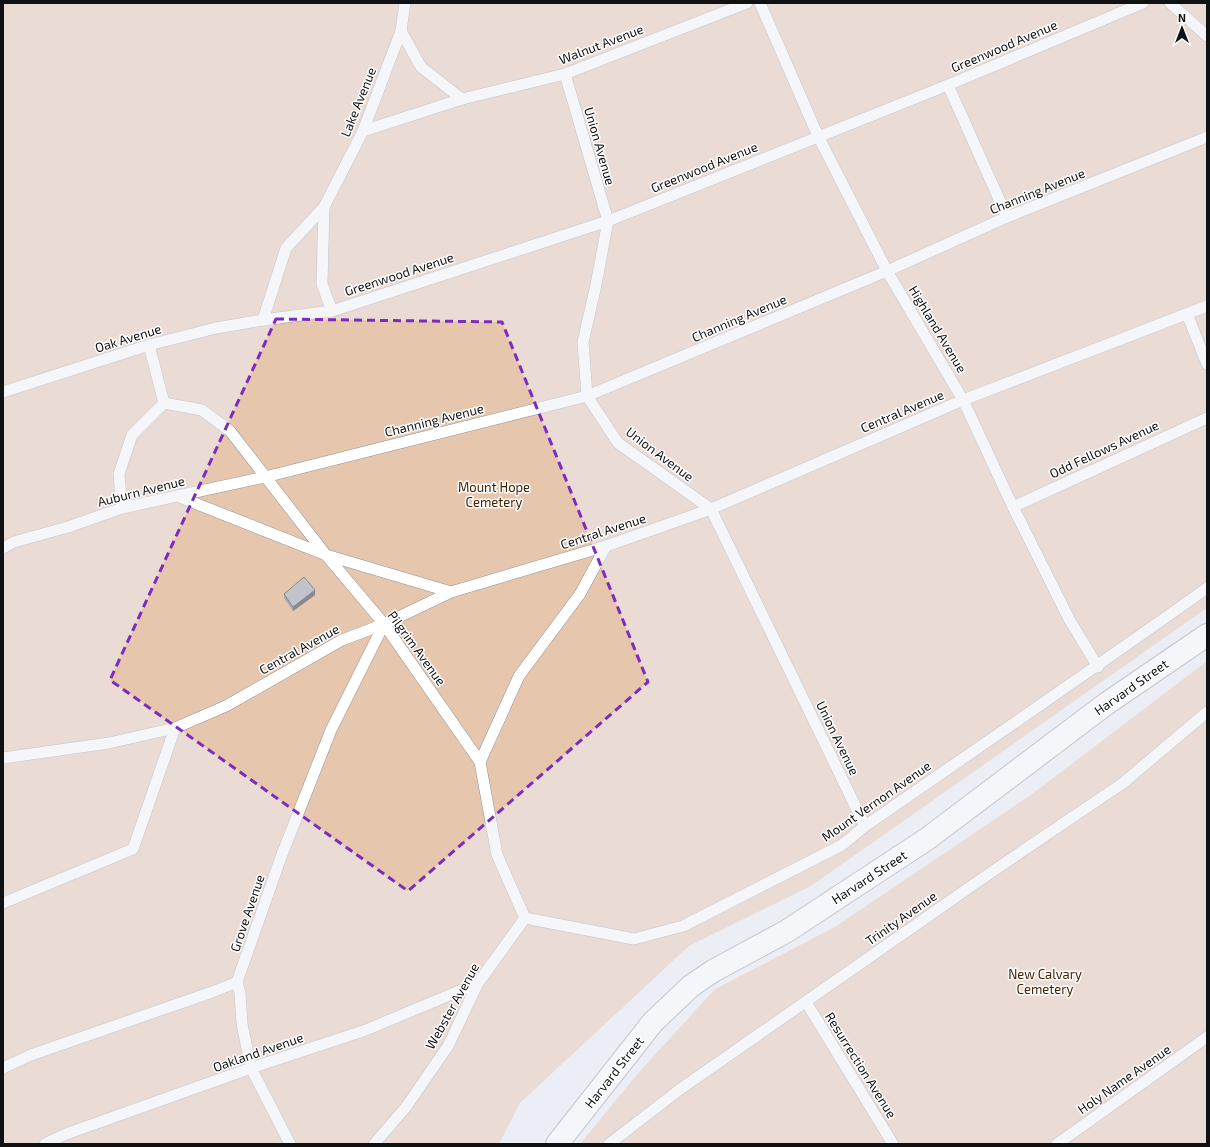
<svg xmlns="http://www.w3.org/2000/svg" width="1210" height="1147" font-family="'Exo 2',sans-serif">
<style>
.green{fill:#e6c6ad}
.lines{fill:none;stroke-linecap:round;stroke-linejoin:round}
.service-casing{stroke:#92949b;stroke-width:12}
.secondary-casing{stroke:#92949b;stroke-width:24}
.service{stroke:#fff;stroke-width:11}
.secondary{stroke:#fff;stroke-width:22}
.wall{fill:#a7a9af}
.shaded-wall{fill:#88898e}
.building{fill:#c2c4cb;stroke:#88898e}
.marked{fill:none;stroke:#7b2cbf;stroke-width:3;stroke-dasharray:8 5;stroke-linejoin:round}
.labels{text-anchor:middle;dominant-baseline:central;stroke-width:3;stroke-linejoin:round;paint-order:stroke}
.street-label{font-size:13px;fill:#101113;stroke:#fff}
.park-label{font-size:13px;fill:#422102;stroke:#fff}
</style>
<rect width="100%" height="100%" fill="#eceef5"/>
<g class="green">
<path d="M3 3H1207V608L811 886 689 946 520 1103 499 1144H3Z"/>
<path d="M1207 661V1144H580L639 1072 715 989 835 927 1032 794Z"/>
</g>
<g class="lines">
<defs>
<g id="service">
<path d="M760 3 818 136 887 271 963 400 1013 507 1069 619 1098 667"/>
<path d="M1170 3 1207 36"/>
<path d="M401 31 421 67 462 99"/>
<path d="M565 74 608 221 596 285 583 342 587 396 618 443 711 509 865 826"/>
<path d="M948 85 1007 217"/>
<path d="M363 131 462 99 565 74 747 3"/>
<path d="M324 207 322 284 332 311"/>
<path d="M1187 314 1207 364"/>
<path d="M263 320 286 248 324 207 363 131 401 31 405 3"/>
<path d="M149 345 164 403"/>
<path d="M3 392 149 345 216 328 263 320 332 311 608 221 948 85 1143 3"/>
<path d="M164 403 202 410 230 431 326 555 384 624 480 762 497 855 525 918"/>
<path d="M177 496 326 555 451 592"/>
<path d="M1013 507 1207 418"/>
<path d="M122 508 119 474 132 435 164 403"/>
<path d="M3 548 14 542 68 527 122 508 265 477 587 396 887 271 1007 217 1207 137"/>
<path d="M3 758 109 743 175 728 226 706 342 640 384 624 451 592 606 546 711 509 963 400 1207 306"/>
<path d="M480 762 519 676 580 594 606 546"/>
<path d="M3 903 133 849 175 728"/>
<path d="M525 918 634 939 683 926 842 845 865 826C979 747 1094 669 1207 588"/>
<path d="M237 982 240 993 242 1024 251 1068 290 1144"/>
<path d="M806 1002 893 1144"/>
<path d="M3 1068 31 1055 215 991 237 982 281 857 331 730 384 624"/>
<path d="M45 1144 66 1134 251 1068 366 1030 478 983"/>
<path d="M374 1144 406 1107 448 1046 478 983 525 918"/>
<path d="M609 1144 679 1090 993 871 1123 783 1207 712"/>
<path d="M1057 1144 1207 1037"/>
</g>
<path id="secondary" d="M557 1144 653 1022 691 986 713 971 787 931 927 839 1106 704 1207 635"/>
</defs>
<use href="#service" class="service-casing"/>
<use href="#secondary" class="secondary-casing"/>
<use href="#service" class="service"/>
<use href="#secondary" class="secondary"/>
</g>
<path class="wall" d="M284 594 315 595 293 611 284 598Z"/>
<path class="shaded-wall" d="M315 590V595L293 611V607Z"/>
<path class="building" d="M304 577 315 590 293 607 284 594Z"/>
<path d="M0 0H1210V1147H0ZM276 319 502 322 648 682 408 891 110 680Z" fill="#eceef5" fill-opacity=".55" fill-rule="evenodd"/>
<path class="marked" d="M276 319 502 322 648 682 408 891 110 680Z"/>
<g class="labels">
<g class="street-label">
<text transform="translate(601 44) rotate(-21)">Walnut Avenue</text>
<text transform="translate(1004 46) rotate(-23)">Greenwood Avenue</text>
<text transform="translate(358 102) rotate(-68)">Lake Avenue</text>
<text transform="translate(600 146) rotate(74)">Union Avenue</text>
<text transform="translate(704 167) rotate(-22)">Greenwood Avenue</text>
<text transform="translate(1037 191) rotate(-22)">Channing Avenue</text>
<text transform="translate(399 274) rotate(-18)">Greenwood Avenue</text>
<text transform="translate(739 318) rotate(-23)">Channing Avenue</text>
<text transform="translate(938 329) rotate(59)">Highland Avenue</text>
<text transform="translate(128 338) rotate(-17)">Oak Avenue</text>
<text transform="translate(902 411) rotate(-23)">Central Avenue</text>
<text transform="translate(434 420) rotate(-14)">Channing Avenue</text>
<text transform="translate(1104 449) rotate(-25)">Odd Fellows Avenue</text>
<text transform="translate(660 454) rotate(37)">Union Avenue</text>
<text transform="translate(141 491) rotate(-14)">Auburn Avenue</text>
<text transform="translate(603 531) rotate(-18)">Central Avenue</text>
<text transform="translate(417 648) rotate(54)">Pilgrim Avenue</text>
<text transform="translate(299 649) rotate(-29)">Central Avenue</text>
<text transform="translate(1131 687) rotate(-35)">Harvard Street</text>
<text transform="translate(838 738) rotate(64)">Union Avenue</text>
<text transform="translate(876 801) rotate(-35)">Mount Vernon Avenue</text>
<text transform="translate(869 877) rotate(-33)">Harvard Street</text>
<text transform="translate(247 913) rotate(-71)">Grove Avenue</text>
<text transform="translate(901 918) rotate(-35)">Trinity Avenue</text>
<text transform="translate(452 1006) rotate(-61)">Webster Avenue</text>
<text transform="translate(258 1052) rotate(-19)">Oakland Avenue</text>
<text transform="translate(861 1065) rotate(58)">Resurrection Avenue</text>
<text transform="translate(614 1072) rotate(-52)">Harvard Street</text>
<text transform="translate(1124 1079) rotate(-35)">Holy Name Avenue</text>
</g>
<g class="park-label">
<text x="494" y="487">Mount Hope<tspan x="494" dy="15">Cemetery</tspan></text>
<text x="1045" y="974">New Calvary<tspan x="1045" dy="15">Cemetery</tspan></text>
</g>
</g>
<rect width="1210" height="1147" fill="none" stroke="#101113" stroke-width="8"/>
<g transform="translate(1182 28)" stroke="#ffffff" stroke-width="3" paint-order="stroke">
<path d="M0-3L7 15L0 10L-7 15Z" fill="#101113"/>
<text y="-6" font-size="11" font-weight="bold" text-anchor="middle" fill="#101113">N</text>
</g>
</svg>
